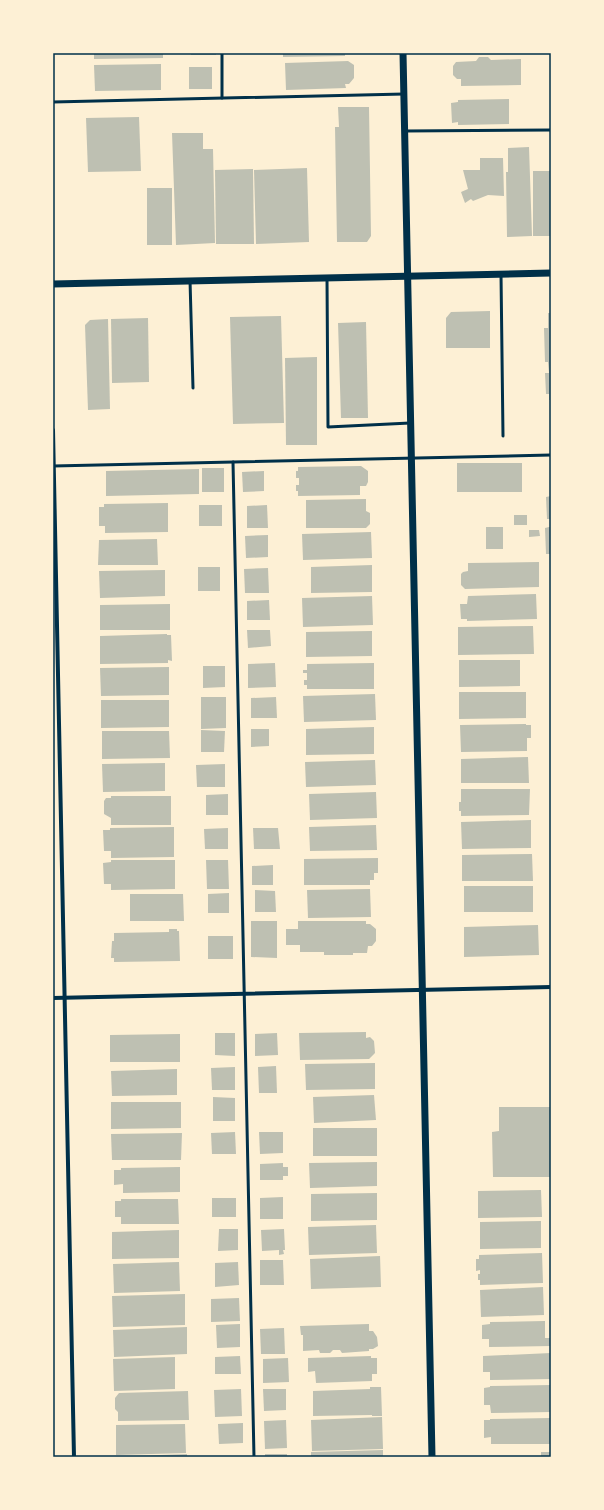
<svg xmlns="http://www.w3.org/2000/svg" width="604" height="1510" font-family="'Exo 2',sans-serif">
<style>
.building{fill:#bec0b2}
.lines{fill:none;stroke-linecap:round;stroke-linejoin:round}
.service{stroke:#003049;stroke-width:3}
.minor{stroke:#003049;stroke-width:4}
.tertiary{stroke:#003049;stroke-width:7}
.neatline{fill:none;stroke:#003049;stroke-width:1.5}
</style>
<rect width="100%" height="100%" fill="#fdf0d5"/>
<g class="building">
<path d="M94 53H163V58L94 59Z"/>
<rect x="191" y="53" width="25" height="2"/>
<path d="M283 53H345V56L283 57Z"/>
<path d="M479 57H488L491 60 521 59V85L461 86V79H457L453 75V66L456 62 476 61Z"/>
<path d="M348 61 354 65V78L349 84H345L346 88 286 90 285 63Z"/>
<path d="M161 64V90L95 91 94 65Z"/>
<rect x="189" y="67" width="23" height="22"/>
<path d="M509 99V124L458 125V122L452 123 451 103 458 102V100Z"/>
<path d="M338 107H369L371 236 367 242H337L335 127H339Z"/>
<path d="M139 117 141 171 88 172 86 118Z"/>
<path d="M172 133H203V149H213L215 243 176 245Z"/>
<path d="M529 147 532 236 507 237 506 172H508V148Z"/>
<path d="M480 158H503L504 196 488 195 473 201 471 199 465 203 461 192 468 189 463 170H480Z"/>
<path d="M307 168 309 242 256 244 254 170Z"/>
<path d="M253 169 254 244H216L215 170Z"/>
<rect x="533" y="171" width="18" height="65"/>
<rect x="147" y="188" width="25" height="57"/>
<path d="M490 311V348H446V318L451 312Z"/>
<path d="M548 313H551V400H549V394H546L545 373H549L548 362H545L544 328H548Z"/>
<path d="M281 316 284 423 233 424 230 317Z"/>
<path d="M148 318 149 382 112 383 111 319Z"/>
<path d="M108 319 110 409 88 410 85 325 90 320Z"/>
<path d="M366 322 368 418H341L338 323Z"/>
<path d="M317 357V445H286L285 358Z"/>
<rect x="457" y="463" width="65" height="29"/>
<path d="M361 466 368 471V482L366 486H360V495L298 496V491H296V485H299V478H296V471H298V467Z"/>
<rect x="202" y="468" width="22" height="24"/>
<path d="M199 469V494L106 496V471Z"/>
<path d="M264 471V491L243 492 242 472Z"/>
<path d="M551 496V519H547L546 497Z"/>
<path d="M366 499V511L370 513V524L366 528H306V500Z"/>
<path d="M168 503V532L105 533V526H99V507H104V504Z"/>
<rect x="199" y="505" width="23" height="21"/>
<path d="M267 505 268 528H247V506Z"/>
<rect x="514" y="515" width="13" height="10"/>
<rect x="486" y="527" width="17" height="22"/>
<path d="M549 527H551V554H546L545 528Z"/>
<path d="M529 530H539L540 536 529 537Z"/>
<path d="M371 532 372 558 303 560 302 534Z"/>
<path d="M268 535V557L246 558 245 536Z"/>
<path d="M157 539 158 565H98L99 540Z"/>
<path d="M539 562V587L465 589 461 585V574L463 572 468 571V563Z"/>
<path d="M372 565V592L311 593V567Z"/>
<rect x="198" y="567" width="22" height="24"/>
<path d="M268 568 269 593H245L244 569Z"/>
<path d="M165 570V596L100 598 99 571Z"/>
<path d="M536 594 537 619 467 621V619H461L460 604H467L468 596Z"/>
<path d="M372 596 373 625 303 627 302 598Z"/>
<path d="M269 600 270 620H247V601Z"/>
<path d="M170 604V630H100V605Z"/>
<path d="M533 626 534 654 458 655V627Z"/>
<path d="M247 630H270L271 646 248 648Z"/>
<path d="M372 631V656L306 657V632Z"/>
<path d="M167 634V635H171L172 661 168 660V663L100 664V636Z"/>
<path d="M459 660H520V686L459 687Z"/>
<path d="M275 663 276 687 248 688V664Z"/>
<path d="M374 663V689H307V685H304V680H307V673H303V670H307V664Z"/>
<path d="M203 666H225V687L203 688Z"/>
<path d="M169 667V695L101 696 100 668Z"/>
<path d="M459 692H526V718L459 719Z"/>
<path d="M375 694 376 720 304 722 303 696Z"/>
<path d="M201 697H226V728L201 729Z"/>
<path d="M276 697 277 718H251V698Z"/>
<path d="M101 700H169V727L101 728Z"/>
<path d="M526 724V725H531V738H527V751L461 752 460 725Z"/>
<path d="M374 727V754L306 755V729Z"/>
<path d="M251 729H269V746L251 747Z"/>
<path d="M201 730 225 731 224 752H201Z"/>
<path d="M102 731H169L170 758 102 759Z"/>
<path d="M528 757 529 783H461V759Z"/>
<path d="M375 760 376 785 306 787 305 762Z"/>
<path d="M165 763V791L103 792 102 764Z"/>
<path d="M225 764V787H197L196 765Z"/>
<path d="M461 789H530L529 815 461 816V811H459V802H461Z"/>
<path d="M376 792 377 818 310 820 309 794Z"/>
<path d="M228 794V815H206V795Z"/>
<path d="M111 796H171V825H111V818L104 814V801L106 798H111Z"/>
<path d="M531 820V848L462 849 461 822Z"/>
<path d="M376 825 377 850 310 851 309 827Z"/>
<path d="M174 827V857L111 858V851H104L103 830H110V828Z"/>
<path d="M228 828V849H205L204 829Z"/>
<path d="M253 828H278L280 849H254Z"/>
<path d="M532 854 533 881H462V855Z"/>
<path d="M378 858V873H374V880H370V885H304V859Z"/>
<path d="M111 860H175V889L111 890V884H104L103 863 111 862Z"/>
<path d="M206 860H228L229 889H207Z"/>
<path d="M273 865V885H252V866Z"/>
<rect x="464" y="886" width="69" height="26"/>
<path d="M370 889 371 917 308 918 307 890Z"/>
<path d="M255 890 275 891 276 912H255Z"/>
<path d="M229 893V913H208V894Z"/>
<path d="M130 894H183L184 921H130Z"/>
<path d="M251 921H277V958L251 957Z"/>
<path d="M298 921H366V924H370L376 929V941L372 946H368L367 953H353V955H324V952H300V945H286V929H298Z"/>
<path d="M538 925 539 955 464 957V927Z"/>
<path d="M169 929H177V931H179L180 961 114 962V958H111L112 941H114V933L169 932Z"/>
<rect x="208" y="936" width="25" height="23"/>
<path d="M366 1032V1038L370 1037 374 1041 375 1053 369 1059 300 1060 299 1033Z"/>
<path d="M215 1033H235V1056L215 1055Z"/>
<path d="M277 1033 278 1055 255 1056V1034Z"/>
<path d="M180 1034V1062H110V1035Z"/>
<path d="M375 1063V1089L306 1090 305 1064Z"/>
<path d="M276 1066 277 1093H259L258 1067Z"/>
<path d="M235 1067V1090H212L211 1068Z"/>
<path d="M177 1069V1095L112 1096 111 1071Z"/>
<path d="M374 1095 376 1120 314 1123 313 1097Z"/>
<path d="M213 1097 235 1098V1121H213Z"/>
<path d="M111 1102H181V1128L111 1129Z"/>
<path d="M499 1107H551V1177H493L492 1132 499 1131Z"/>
<rect x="313" y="1128" width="64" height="28"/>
<path d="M235 1132 236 1154H212L211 1133Z"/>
<path d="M259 1132H283V1153L260 1154Z"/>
<path d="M182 1133 181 1160H112L111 1134Z"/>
<path d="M377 1162V1186L310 1188 309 1163Z"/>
<path d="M283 1163V1167H288V1176H283V1180H260V1164Z"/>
<path d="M180 1167V1192L123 1193V1184L114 1185V1170H121V1168Z"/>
<path d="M541 1190 542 1217 478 1218V1191Z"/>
<path d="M377 1193V1220L311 1221V1194Z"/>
<path d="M283 1197V1219H260V1198Z"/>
<rect x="212" y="1198" width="24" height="19"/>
<path d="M121 1199H178L179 1224H121V1217H115V1201H121Z"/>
<path d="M541 1221V1248L480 1249V1222Z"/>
<path d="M376 1225 377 1253 309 1255 308 1227Z"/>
<path d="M219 1229H238V1250L218 1251Z"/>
<path d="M284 1229 285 1250H283L284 1254 279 1255V1250L262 1251 261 1230Z"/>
<path d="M179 1230V1258L112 1259V1232Z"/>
<path d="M542 1253 543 1283 480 1285V1280H478V1274H480V1270L476 1271V1259H479V1255Z"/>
<path d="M380 1256 381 1287 311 1289 310 1259Z"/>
<path d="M260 1260H283L284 1285H260Z"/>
<path d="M179 1262 180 1291 114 1293 113 1264Z"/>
<path d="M238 1262 239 1285 215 1287V1263Z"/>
<path d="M543 1287 544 1315 481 1317 480 1290Z"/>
<path d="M185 1294V1325L113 1327 112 1296Z"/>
<path d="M239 1298 240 1321 211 1322V1299Z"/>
<path d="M545 1321V1338H551V1346L489 1347V1339H482V1325L490 1324V1322Z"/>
<path d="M240 1324V1347L217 1348 216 1325Z"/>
<path d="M369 1324V1331H373L377 1337 378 1346 373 1349H369V1351L342 1353 340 1350H333L330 1353H320L319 1350 303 1351V1335H301L300 1326Z"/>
<path d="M187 1327V1354L114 1357 113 1330Z"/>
<path d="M284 1328 285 1354H261L260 1329Z"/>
<path d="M551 1353V1379L490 1380V1372H483V1356Z"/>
<path d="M240 1356 241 1374H215V1357Z"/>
<path d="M371 1356V1358H377V1374H372V1381L316 1383 315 1371 308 1372V1358Z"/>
<path d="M175 1357V1389L114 1391 113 1359Z"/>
<path d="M288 1358 289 1382 263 1383V1359Z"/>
<path d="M551 1385V1412L491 1413 490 1405H484V1388L490 1387V1386Z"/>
<path d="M370 1387H381L382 1416H372V1415L313 1416V1391L370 1389Z"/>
<path d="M241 1389 242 1416 215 1417 214 1390Z"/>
<path d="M263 1389H286V1410L264 1411Z"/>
<path d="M188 1391 189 1420 118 1421V1412L115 1409V1398L119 1393Z"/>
<path d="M382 1417 383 1449 312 1451 311 1420Z"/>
<path d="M551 1418V1444H491V1437L484 1438V1420H490V1419Z"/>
<path d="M286 1420 287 1448 265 1449 264 1421Z"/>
<path d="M243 1423V1443L219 1444 218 1424Z"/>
<path d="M185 1424 186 1453 116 1455V1425Z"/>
<path d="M383 1450V1457H311V1452Z"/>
<rect x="541" y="1452" width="10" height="5"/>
<path d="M187 1454V1457H134V1456Z"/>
<rect x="265" y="1454" width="22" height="3"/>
</g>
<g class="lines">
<g class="service">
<path d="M222 53V98"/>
<path d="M53 102 404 94"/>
<path d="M405 131 551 130"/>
<path d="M501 274 503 436"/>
<path d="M327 278 328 427 410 423"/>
<path d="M190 280 193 388"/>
<path d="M233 462 254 1457"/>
<path d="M53 466 551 455"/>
</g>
<g class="minor">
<path d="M53 430 74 1457"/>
<path d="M53 998 551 987"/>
</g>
<g class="tertiary">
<path d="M403 53 432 1457"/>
<path d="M53 284 551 273"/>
</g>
</g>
<rect width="604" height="1510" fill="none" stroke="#fdf0d5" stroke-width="108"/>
<rect x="54" y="54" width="496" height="1402" class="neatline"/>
</svg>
